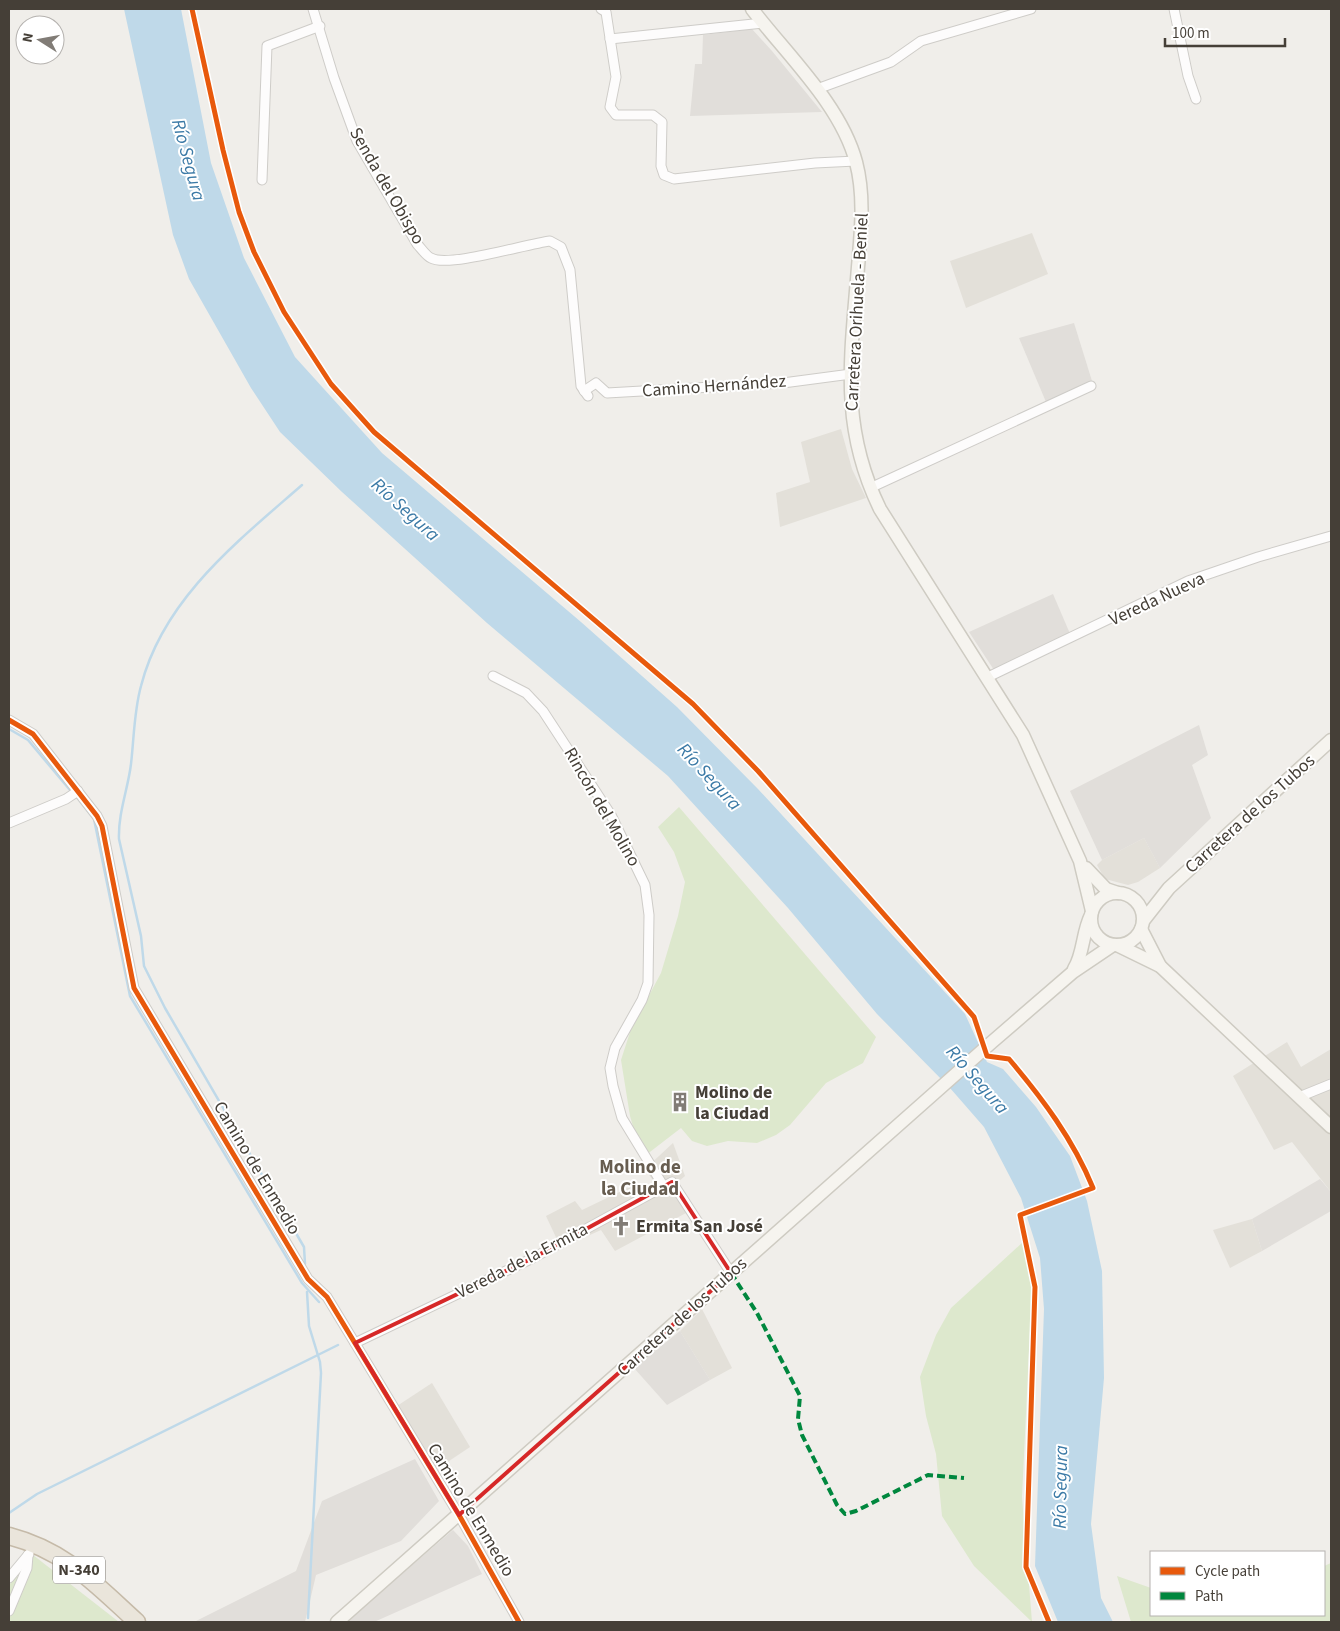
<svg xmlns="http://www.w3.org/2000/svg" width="1340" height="1631" font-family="'Source Sans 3',sans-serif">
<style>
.residential{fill:#e3e0d9}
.industrial{fill:#e1deda}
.green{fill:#dde8cd}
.water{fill:#bfd9e9}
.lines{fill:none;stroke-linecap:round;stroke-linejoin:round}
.stream{stroke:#bfd9e9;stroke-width:2.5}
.street-casing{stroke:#ceccc8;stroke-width:11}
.secondary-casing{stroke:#cecbc2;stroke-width:15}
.highway-casing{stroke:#c5baa8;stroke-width:19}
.street{stroke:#fdfcfc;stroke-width:9}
.secondary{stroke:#f6f4ef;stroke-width:12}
.highway{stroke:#eae5db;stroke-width:16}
.quiet{stroke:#00873e;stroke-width:4;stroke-dasharray:8 4;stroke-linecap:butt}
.cycleway-casing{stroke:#fff;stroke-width:8}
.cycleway{stroke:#e8590c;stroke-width:5}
.marked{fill:none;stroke:#d62828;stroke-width:4;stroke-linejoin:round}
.labels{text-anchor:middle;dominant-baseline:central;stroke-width:4;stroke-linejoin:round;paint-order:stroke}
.shield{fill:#fff;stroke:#7d7973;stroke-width:1}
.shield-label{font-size:16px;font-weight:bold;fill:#453f37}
.street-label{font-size:18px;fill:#453f37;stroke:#fff}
.poi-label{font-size:18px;font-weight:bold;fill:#453f37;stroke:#fff;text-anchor:start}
.water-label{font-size:19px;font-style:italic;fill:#3b7aa6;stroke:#fff}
.neighbourhood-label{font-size:19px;font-weight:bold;fill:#675d50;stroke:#fff}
</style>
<rect width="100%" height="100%" fill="#f0eeea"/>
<g class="residential">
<path d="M1032 233 1048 274 966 308 950 261Z"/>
<path d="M841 429 852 469 866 498 780 527 776 493 810 482 801 442Z"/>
<path d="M1144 838 1160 868 1138 882 1128 885 1105 879 1097 865 1102 860Z"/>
<path d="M1287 1042 1301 1067 1331 1049V1192L1292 1142 1274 1150 1233 1076Z"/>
<path d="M673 1143 685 1176 672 1187 686 1213 615 1251 601 1230 561 1248 546 1216 575 1201 582 1210 634 1185 641 1196 657 1186 645 1169Z"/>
<path d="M1252 1219 1262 1251 1230 1268 1213 1230Z"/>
<path d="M702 1309 732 1368 710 1380 680 1331Z"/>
<path d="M432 1383 470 1447 437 1469 397 1406Z"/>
</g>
<g class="industrial">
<path d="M752 29 772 51 822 112 690 116 695 64H702L703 35Z"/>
<path d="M1074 323 1092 381 1046 402 1019 338Z"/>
<path d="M1053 594 1071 636 994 670 969 632Z"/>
<path d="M1199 725 1208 755 1192 765 1211 818 1160 868 1144 838 1102 860 1070 791Z"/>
<path d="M1320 1179 1331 1192V1211L1262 1251 1252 1219Z"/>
<path d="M680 1331 710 1380 667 1405 634 1368Z"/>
<path d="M415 1459 439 1501 401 1541 316 1575 305 1622H194L296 1571 322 1501Z"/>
<path d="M453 1530 468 1546 482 1574 374 1622H346Z"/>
</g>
<g class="green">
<path d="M679 807 876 1037 863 1063 826 1083 790 1125 776 1135 757 1143 728 1141 707 1146 692 1141 681 1128 646 1155 635 1133 630 1116 621 1060 631 1029 661 973 678 916 685 882 674 852 658 827Z"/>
<path d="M1023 1242 1032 1287 1022 1497 1032 1622 974 1566 942 1516 936 1454 926 1416 920 1377 936 1335 951 1308Z"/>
<path d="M33 1555 119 1622H9V1585Z"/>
<path d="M1331 1563V1622H1131L1117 1576 1151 1588V1615H1324V1566Z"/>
</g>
<path class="water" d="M124 9H181L211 163 244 258 295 357 382 453 581 622 677 707 758 789 965 1014 987 1062 1003 1069 1036 1107 1070 1156 1087 1201 1102 1271 1104 1378 1091 1524 1101 1598 1113 1622H1058L1035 1566 1044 1309 1040 1258 1021 1198 984 1127 950 1088 877 1014 788 908 668 776 487 623 342 492 280 432 251 388 189 279 173 235Z"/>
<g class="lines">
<g class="stream">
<path d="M302 485C238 541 163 599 141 686 134 711 134 738 131 764 128 789 118 813 119 839L141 936 144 966 165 1008 304 1247 305 1264"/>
<path d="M9 729 28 740 70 790"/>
<path d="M77 797 94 819 130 996 302 1283 319 1302"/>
<path d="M307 1292 309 1326 320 1362 321 1373 308 1618"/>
<path d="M9 1513 37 1494 338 1345"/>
</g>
<defs>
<g id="street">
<path d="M313 9 334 78 357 141 417 244C421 248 426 256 431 258 448 268 526 244 550 241L561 247 570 270 581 386 588 396"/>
<path d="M601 9 606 12 616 77 610 107 616 115H653L662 122 661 166 664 175 674 179 815 163 856 161"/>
<path d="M1174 9 1188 76 1196 99"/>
<path d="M610 39 763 23"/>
<path d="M817 89 891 62 921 41 1031 9"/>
<path d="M262 180 267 46 320 26"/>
<path d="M584 391 596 383 607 393 783 383 851 374"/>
<path d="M870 488 1091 386"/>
<path d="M493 676 526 693 543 711 611 815 645 885 649 915 648 983 642 1000 615 1048 610 1068 613 1086 622 1118 664 1187"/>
<path d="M988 677 1188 581 1258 557 1331 536"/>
<path d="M9 720 33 734 97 816 102 826 134 988 308 1279 327 1297 459 1515 519 1622"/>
<path d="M9 823 66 799 78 791"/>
<path d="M1299 1097 1331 1084"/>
<path d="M355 1343 533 1258 672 1182 731 1273"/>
<path d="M9 1578 29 1554"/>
<path d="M9 1611 27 1568 28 1555"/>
</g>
<g id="secondary">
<path d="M752 9C787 55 841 105 856 162 865 196 861 232 858 267 851 357 839 425 880 509L1023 735 1080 861 1092 911"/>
<path d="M1086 868 1106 889 1118 893"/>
<circle cx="1117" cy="919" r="26"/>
<path d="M1143 921 1169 888 1331 740"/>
<path d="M1141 929 1160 966"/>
<path d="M1117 945 1160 966 1331 1127"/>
<path d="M1074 969C1084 953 1082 933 1091 915"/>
<path d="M337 1622 992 1042 1073 972 1113 945"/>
</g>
<path id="highway" d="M9 1536C66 1551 95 1584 137 1622"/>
</defs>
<use href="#street" class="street-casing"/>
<use href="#secondary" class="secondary-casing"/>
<use href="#highway" class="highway-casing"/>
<use href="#street" class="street"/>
<use href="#secondary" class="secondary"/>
<use href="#highway" class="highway"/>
<path class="quiet" d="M731 1273 757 1313 800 1396 798 1419 802 1435 837 1505 845 1514 856 1511 928 1475 964 1478"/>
<defs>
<g id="cycleway">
<path d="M192 9 223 150 239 212 254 252 284 312 331 384 374 432 693 704 758 771 974 1017 987 1056 1009 1059C1042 1098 1073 1139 1093 1188L1020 1215 1035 1287 1026 1567 1049 1622"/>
<path d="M9 720 33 734 97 816 102 826 134 988 308 1279 327 1297 459 1515 519 1622"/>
</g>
</defs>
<use href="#cycleway" class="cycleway-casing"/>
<use href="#cycleway" class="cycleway"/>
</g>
<path class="marked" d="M672 1182 731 1273 459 1515 355 1343 533 1258Z"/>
<defs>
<symbol id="building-bare" viewBox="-9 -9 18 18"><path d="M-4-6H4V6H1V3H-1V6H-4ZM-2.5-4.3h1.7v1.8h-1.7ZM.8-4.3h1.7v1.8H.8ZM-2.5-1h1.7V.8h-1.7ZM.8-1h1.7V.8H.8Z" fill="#817c76" stroke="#fff" stroke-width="2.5" paint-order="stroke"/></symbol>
<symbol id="church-bare" viewBox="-9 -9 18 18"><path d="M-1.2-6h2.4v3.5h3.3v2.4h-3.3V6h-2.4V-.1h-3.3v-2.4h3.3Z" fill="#817c76" stroke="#fff" stroke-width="2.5" paint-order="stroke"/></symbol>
</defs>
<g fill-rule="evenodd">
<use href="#building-bare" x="666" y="1088" width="28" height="28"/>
<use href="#church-bare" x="607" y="1212" width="28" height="28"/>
</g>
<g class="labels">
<rect class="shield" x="53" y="1556.5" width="52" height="27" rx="4"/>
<g class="shield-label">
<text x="79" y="1570">N-340</text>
</g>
<g class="street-label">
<text transform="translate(387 186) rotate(60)">Senda del Obispo</text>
<text transform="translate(857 312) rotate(-87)">Carretera Orihuela - Beniel</text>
<text transform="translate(714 386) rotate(-4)">Camino Hernández</text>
<text transform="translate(1157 599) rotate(-25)">Vereda Nueva</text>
<text transform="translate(602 807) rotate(60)">Rincón del Molino</text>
<text transform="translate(1250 814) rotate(-42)">Carretera de los Tubos</text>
<text transform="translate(257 1168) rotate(59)">Camino de Enmedio</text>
<text transform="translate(522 1261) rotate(-27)">Vereda de la Ermita</text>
<text transform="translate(682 1317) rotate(-42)">Carretera de los Tubos</text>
<text transform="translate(471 1510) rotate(59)">Camino de Enmedio</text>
</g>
<g class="poi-label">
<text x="695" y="1092">Molino de<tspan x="695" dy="21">la Ciudad</tspan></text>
<text x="636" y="1226">Ermita San José</text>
</g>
<g class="water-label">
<text transform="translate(188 160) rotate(75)">Río Segura</text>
<text transform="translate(405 510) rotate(42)">Río Segura</text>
<text transform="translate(709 777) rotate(47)">Río Segura</text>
<text transform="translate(977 1080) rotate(49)">Río Segura</text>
<text transform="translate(1061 1487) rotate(-89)">Río Segura</text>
</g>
<g class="neighbourhood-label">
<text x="640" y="1167">Molino de<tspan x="640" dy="22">la Ciudad</tspan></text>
</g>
</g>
<rect width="1340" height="1631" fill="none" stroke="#453f37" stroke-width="20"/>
<rect x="1150" y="1551" width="175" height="65" fill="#ffffff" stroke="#b5b2af"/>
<rect x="1160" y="1567" width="25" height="8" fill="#e8590c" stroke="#b5b2af"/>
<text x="1195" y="1576" font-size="15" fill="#453f37">Cycle path</text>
<rect x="1160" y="1592" width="25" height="8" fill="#00873e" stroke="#b5b2af"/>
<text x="1195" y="1601" font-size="15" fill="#453f37">Path</text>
<g transform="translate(40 40) rotate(281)"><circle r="24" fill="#ffffff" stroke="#b5b2af"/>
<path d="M0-4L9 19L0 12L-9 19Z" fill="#817c76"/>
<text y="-8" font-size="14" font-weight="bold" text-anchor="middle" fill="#453f37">N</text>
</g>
<path d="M1165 38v8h120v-8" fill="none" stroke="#453f37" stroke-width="2.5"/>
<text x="1172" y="38" font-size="15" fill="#453f37" stroke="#ffffff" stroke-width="4" paint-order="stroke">100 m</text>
</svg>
